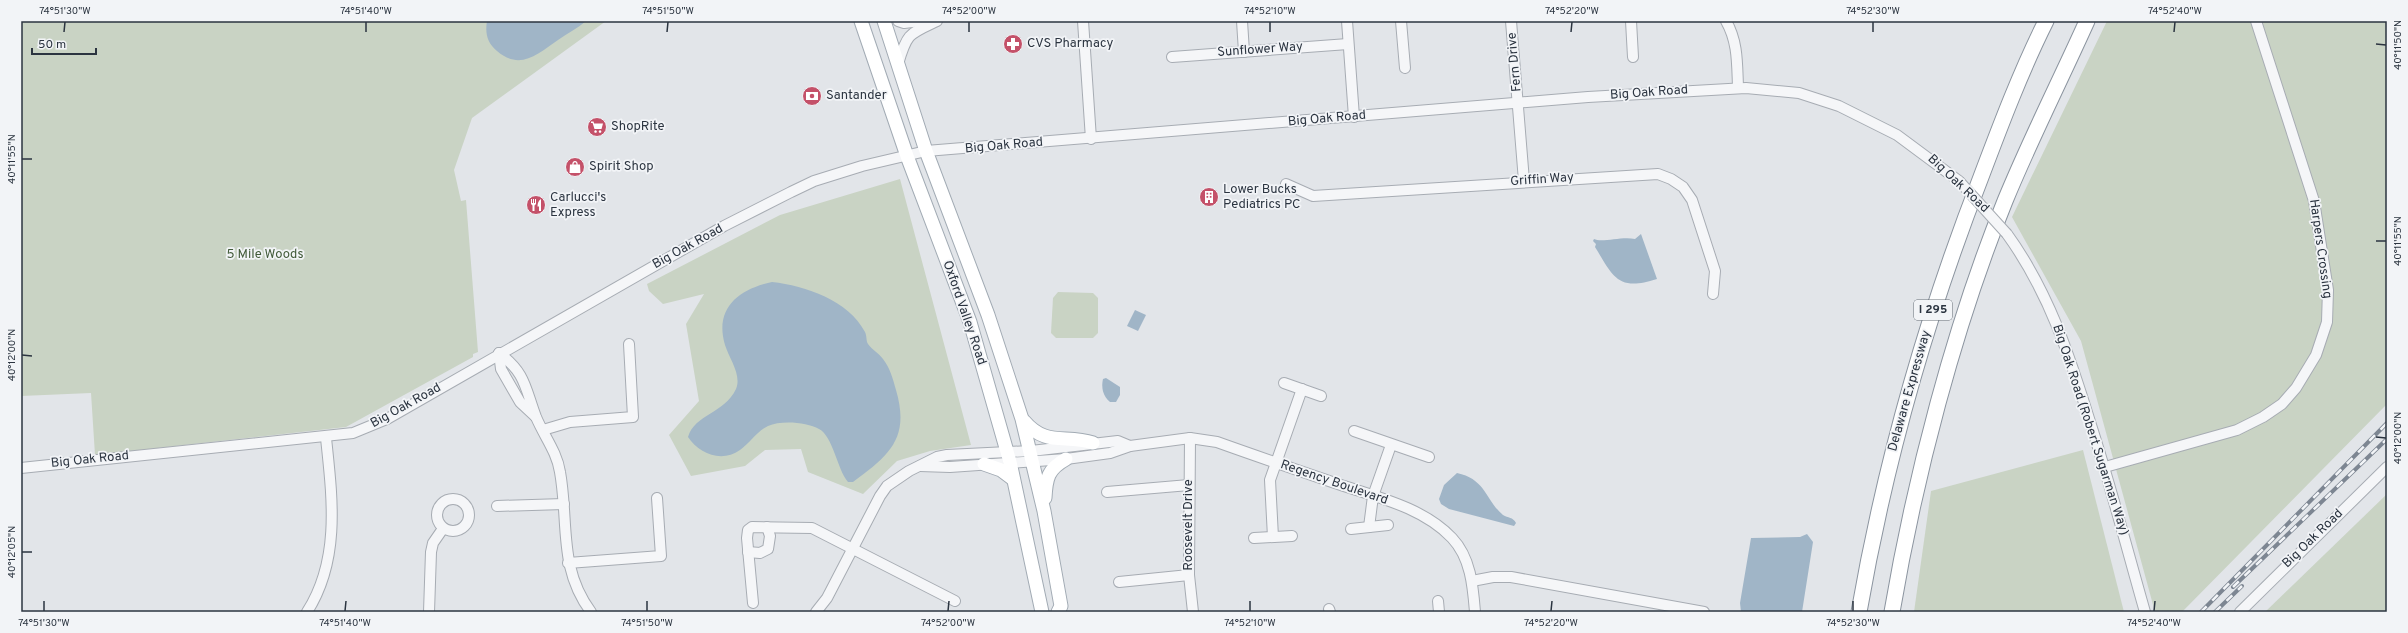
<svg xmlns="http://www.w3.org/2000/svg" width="2408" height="633" font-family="Overpass,sans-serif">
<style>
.green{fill:#c9d3c4}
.water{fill:#a0b5c7}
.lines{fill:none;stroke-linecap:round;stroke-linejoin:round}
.minor-casing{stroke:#a7acb3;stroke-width:12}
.major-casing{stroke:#a2abb4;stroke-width:15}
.highway-casing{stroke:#8b949f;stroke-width:17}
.minor{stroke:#f5f6f8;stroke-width:10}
.major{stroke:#fff;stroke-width:13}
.highway{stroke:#fff;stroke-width:15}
.rail-casing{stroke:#7d8692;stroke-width:4}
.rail{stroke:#f2f4f7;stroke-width:2.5;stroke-dasharray:8;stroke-linecap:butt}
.minor-bridge-casing{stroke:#a7acb3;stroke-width:12;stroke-linecap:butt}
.minor-bridge{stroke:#f5f6f8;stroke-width:10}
.ticks{fill:none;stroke:#2b3440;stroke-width:1.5}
.labels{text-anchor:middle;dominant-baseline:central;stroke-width:3.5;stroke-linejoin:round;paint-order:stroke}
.shield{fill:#f2f4f7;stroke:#676e77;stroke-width:1}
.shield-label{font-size:12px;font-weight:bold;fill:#2b3440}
.poi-label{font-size:13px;fill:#2b3440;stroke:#f2f4f7;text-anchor:start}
.street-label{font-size:13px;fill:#2b3440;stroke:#f2f4f7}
.park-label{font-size:13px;fill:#425b3a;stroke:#f2f4f7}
.neatline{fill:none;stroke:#2b3440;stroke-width:1.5}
.ticks-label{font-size:10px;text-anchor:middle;fill:#2b3440}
</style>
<rect width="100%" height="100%" fill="#e2e5e9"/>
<g class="green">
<path d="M21 21H606L472 118 454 170 461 201 466 200 478 352 473 354V357L346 427 95 455 91 393 21 396Z"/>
<path d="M2107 21H2387V404L2182 612H2155L2081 341 2012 217Z"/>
<path d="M900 179 971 445 930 451 897 461 863 494 808 472 801 449 765 450 745 466 691 476 669 435 699 401 686 324 704 294 663 304 649 291 647 284 780 215Z"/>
<path d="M1058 292 1093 293 1098 298V333L1093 338H1056L1051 333 1053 298Z"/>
<path d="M2083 450 2124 612H1914L1931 491Z"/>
<path d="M2387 494V612H2265Z"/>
</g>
<g class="water">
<path d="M487 21H586C578 28 568 33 558 40 538 54 520 71 497 51 487 43 485 33 487 21Z"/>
<path d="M1641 234 1657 279C1617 292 1613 276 1595 247L1596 244 1593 241 1594 239C1602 243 1622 236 1635 239Z"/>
<path d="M772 282C806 286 848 300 865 332 867 336 866 341 868 344 872 350 879 353 883 359 890 368 893 379 896 390 910 438 890 455 853 482H848C837 469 833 436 819 429 807 422 781 420 768 426 757 431 750 443 740 450 722 463 699 454 688 437 695 414 724 414 736 389 742 375 729 358 725 345 714 308 739 289 772 282Z"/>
<path d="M1135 310 1146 315 1138 331 1127 326Z"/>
<path d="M1106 378 1120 387V395L1116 402H1110C1103 396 1101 388 1103 379Z"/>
<path d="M1457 473C1486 479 1486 501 1503 515 1508 518 1513 517 1516 523L1514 526 1449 509 1441 504 1439 499 1444 485Z"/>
<path d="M1807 534 1813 542 1802 612H1741L1740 603 1751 538 1800 537Z"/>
</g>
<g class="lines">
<defs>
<g id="minor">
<path d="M898 21 904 23 921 21"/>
<path d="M1083 21 1091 139"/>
<path d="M1242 21 1244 52"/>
<path d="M1347 21 1354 117"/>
<path d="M1401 21 1405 68"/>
<path d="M1511 21 1524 181"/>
<path d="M1631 21 1633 57"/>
<path d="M1726 21C1738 42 1737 63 1738 87"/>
<path d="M1172 57 1348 44"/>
<path d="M898 64C907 33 909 34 937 21"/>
<path d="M1286 184 1313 196 1658 174 1671 179 1683 187 1692 200 1715 271 1713 294"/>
<path d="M2007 234C2049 292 2070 357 2091 425 2111 487 2127 549 2145 612"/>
<path d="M499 353C526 373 525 388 536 417 544 436 557 452 560 472 569 522 558 568 591 612"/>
<path d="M499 353 501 369 520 402 535 416"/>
<path d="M1284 383 1321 396"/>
<path d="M543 430 570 422 633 417 629 344"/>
<path d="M1354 431 1429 457"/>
<path d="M1190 438 1189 575 1193 612"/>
<path d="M920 466 950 467 1066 459 1110 453 1130 446 1190 438 1217 442C1256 456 1294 469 1332 482 1372 496 1422 506 1452 538 1471 558 1473 587 1475 612"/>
<path d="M2105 467 2237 430 2263 417 2282 404 2296 388 2316 355 2327 322 2328 290 2314 201 2256 21"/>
<path d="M21 468 353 433 387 419 724 226 791 192 814 181 862 166 926 151 1588 97 1746 88 1799 93 1839 106 1897 135 1959 181"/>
<path d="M1107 492 1189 485"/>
<circle cx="453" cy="515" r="16"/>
<path d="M497 506 564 504"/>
<path d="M1369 527 1373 496 1391 445"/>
<path d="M1351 529 1388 525"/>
<path d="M1273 537 1270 480 1302 389"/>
<path d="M1254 538 1292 536"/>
<path d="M748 552 760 553 768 549 770 536 767 527"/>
<path d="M568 563 661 556 657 498"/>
<path d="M1472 581 1493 577H1511L1704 612"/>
<path d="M1119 582 1189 575"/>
<path d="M1438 601 1439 612"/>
<path d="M753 603 747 538 748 530 752 527 812 528 955 601"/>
<path d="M1329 609 1330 612"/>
<path d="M307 612C341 559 332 496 326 438"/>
<path d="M429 612 431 552 433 543 442 530"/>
<path d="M816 612 827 598 880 496 887 486 909 471 937 457 947 455 1031 451 1118 441 1130 446"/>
<path d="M2240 612 2387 467"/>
</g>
<g id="major">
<path d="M861 21 907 156 970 322 1010 462 1042 612"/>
<path d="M884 21 926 151 988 315 1022 419 1044 511 1061 606 1058 612"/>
<path d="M1024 421C1046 447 1065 434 1093 443"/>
<path d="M984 464 1001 470 1013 479"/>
<path d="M1045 498C1046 478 1048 469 1066 459"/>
</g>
<g id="highway">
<path d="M1859 612C1885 463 1926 318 1981 177 2001 124 2021 71 2046 21"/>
<path d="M1892 612C1915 477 1954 327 2005 201 2030 140 2060 81 2087 21"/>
</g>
</defs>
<use href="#minor" class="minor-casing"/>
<use href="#major" class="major-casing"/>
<use href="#highway" class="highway-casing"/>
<use href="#minor" class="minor"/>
<use href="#major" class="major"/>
<use href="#highway" class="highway"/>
<defs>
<g id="rail">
<path d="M2233 587 2387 439"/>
<path d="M2201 612 2387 423"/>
<path d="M2215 612 2242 586"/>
</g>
</defs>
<use href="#rail" class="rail-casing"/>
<use href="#rail" class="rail"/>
<defs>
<path id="minor-bridge" d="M1959 181 2007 234"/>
</defs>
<use href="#minor-bridge" class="minor-bridge-casing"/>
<use href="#minor-bridge" class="minor-bridge"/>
</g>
<path class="ticks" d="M64 32 65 22M366 32V22M667 32 668 22M969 32V22M1270 32V22M1571 32 1572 22M1873 32V22M2174 32 2175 22M2376 44 2386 45M22 159H32M2376 241H2386M22 355 32 356M2376 437 2386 438M22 552H32M44 611V601M345 611 346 601M647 611V601M948 611 949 601M1250 611V601M1551 611 1552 601M1853 611V601M2154 611 2155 601"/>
<defs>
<symbol id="pharmacy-disc" viewBox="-11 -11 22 22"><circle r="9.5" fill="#c45169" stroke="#f2f4f7"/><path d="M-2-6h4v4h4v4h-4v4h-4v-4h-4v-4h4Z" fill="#fff"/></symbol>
<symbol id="bank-disc" viewBox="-11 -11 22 22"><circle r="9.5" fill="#c45169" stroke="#f2f4f7"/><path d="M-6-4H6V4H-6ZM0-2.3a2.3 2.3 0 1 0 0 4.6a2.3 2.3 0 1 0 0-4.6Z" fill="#fff"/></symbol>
<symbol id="supermarket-disc" viewBox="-11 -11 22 22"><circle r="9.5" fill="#c45169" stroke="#f2f4f7"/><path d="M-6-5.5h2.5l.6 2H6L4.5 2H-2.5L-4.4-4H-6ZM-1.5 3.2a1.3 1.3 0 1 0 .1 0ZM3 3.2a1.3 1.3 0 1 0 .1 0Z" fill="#fff"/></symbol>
<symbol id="shop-disc" viewBox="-11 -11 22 22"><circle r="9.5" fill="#c45169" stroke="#f2f4f7"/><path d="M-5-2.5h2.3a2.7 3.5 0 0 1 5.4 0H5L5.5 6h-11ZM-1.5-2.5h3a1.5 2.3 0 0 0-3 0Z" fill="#fff"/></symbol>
<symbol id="building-disc" viewBox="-11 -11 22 22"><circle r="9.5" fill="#c45169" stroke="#f2f4f7"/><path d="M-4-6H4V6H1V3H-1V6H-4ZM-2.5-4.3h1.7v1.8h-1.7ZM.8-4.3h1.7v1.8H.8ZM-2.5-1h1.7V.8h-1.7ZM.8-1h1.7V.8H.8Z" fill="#fff"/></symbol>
<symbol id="restaurant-disc" viewBox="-11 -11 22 22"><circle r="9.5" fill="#c45169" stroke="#f2f4f7"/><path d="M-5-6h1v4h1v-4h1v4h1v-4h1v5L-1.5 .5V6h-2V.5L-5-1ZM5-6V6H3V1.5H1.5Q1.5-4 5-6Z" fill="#fff"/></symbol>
</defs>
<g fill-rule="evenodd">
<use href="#pharmacy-disc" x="1002" y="33" width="22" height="22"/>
<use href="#bank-disc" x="801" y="85" width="22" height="22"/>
<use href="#supermarket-disc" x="586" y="116" width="22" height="22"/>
<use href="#shop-disc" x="564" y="156" width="22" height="22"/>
<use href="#building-disc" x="1198" y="186" width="22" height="22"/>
<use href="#restaurant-disc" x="525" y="194" width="22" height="22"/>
</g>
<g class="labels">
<rect class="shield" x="1914" y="300" width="38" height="20" rx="3"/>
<g class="shield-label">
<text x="1933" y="310">I 295</text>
</g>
<g class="poi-label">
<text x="1027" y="44">CVS Pharmacy</text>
<text x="826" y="96">Santander</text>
<text x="611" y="127">ShopRite</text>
<text x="589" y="167">Spirit Shop</text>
<text x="1223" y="190">Lower Bucks<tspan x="1223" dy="15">Pediatrics PC</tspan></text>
<text x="550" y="198">Carlucci's<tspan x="550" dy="15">Express</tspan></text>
</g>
<g class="street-label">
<text transform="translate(1260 50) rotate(-4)">Sunflower Way</text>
<text transform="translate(1515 62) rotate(-95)">Fern Drive</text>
<text transform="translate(1649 93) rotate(-4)">Big Oak Road</text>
<text transform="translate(1327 119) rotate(-5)">Big Oak Road</text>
<text transform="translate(1004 146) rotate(-5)">Big Oak Road</text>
<text transform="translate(1542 180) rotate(-4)">Griffin Way</text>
<text transform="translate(1958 184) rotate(43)">Big Oak Road</text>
<text transform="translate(688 247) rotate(-29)">Big Oak Road</text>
<text transform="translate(2320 249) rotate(82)">Harpers Crossing</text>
<text transform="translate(964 313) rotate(71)">Oxford Valley Road</text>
<text transform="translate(1910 391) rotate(-74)">Delaware Expressway</text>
<text transform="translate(406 406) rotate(-29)">Big Oak Road</text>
<text transform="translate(2090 430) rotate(72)">Big Oak Road (Robert Sugarman Way)</text>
<text transform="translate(90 460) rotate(-6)">Big Oak Road</text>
<text transform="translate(1334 483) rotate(19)">Regency Boulevard</text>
<text transform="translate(1189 525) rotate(-90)">Roosevelt Drive</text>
<text transform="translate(2313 539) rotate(-44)">Big Oak Road</text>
</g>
<g class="park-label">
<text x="265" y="255">5 Mile Woods</text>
</g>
</g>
<rect width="2408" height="633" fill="none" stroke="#f2f4f7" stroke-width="44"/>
<path d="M32 48v6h64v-6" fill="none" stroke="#2b3440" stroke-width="2"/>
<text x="38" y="48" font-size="12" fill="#2b3440" stroke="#f2f4f7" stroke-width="3" paint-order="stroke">50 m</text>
<rect x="22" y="22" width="2364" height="589" class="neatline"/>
<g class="ticks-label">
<text x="65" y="14">74°51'30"W</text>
<text x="366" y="14">74°51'40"W</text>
<text x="668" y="14">74°51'50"W</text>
<text x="969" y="14">74°52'00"W</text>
<text x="1270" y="14">74°52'10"W</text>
<text x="1572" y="14">74°52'20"W</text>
<text x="1873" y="14">74°52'30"W</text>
<text x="2175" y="14">74°52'40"W</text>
<text transform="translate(2397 45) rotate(-90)" y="4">40°11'50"N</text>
<text transform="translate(11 159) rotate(-90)" y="4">40°11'55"N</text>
<text transform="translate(2397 241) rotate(-90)" y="4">40°11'55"N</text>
<text transform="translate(11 355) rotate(-90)" y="4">40°12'00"N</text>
<text transform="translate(2397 438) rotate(-90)" y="4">40°12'00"N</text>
<text transform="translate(11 552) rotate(-90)" y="4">40°12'05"N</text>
<text x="44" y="626">74°51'30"W</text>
<text x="345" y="626">74°51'40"W</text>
<text x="647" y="626">74°51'50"W</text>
<text x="948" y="626">74°52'00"W</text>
<text x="1250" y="626">74°52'10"W</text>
<text x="1551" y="626">74°52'20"W</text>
<text x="1853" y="626">74°52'30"W</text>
<text x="2154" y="626">74°52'40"W</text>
</g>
</svg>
